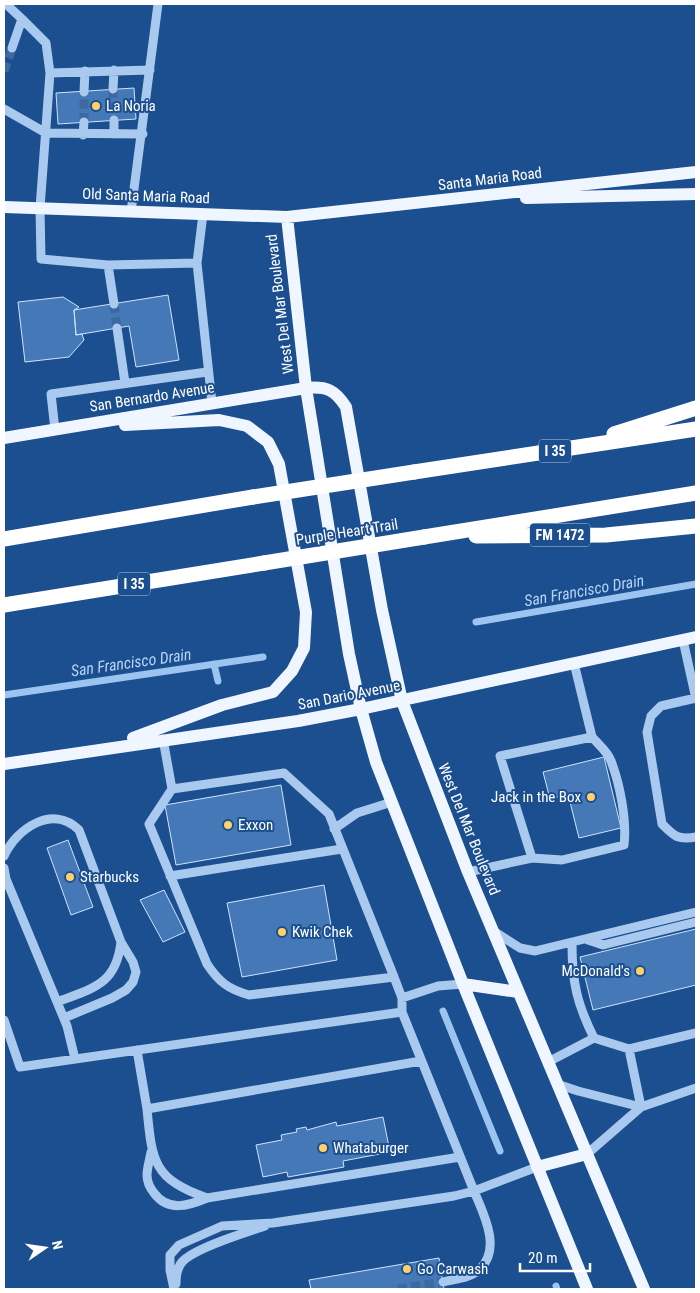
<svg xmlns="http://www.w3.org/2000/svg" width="700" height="1293" font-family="'Roboto Condensed',sans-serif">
<rect width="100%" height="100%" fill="#1b4f8f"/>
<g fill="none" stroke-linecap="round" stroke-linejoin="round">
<path stroke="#9cc4f0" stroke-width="7" d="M 476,622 L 696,584
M 214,664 L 218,681
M 4,695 L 263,657
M 443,1011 L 500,1151
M 556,1286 L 557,1289"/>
</g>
<path fill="#4478b7" stroke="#cfe3fa" d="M 134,88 L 136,119 L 58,124 L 56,93 Z
M 168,295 L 179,360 L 136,367 L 129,326 L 76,335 L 74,310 Z
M 63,297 L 79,307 L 74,310 L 76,335 L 82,334 L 84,340 L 69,357 L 25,362 L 18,302 Z
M 604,757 L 621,828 L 579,838 L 568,794 L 550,799 L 543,772 Z
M 281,785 L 291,845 L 176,865 L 165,805 Z
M 68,840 L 93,907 L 71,915 L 47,848 Z
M 324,885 L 337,960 L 242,977 L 227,903 Z
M 164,890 L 185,932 L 163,942 L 140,900 Z
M 696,929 L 696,985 L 593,1010 L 580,957 Z
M 383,1117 L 390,1152 L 343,1161 L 344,1167 L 288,1177 L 287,1172 L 263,1177 L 256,1145 L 282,1140 L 281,1135 L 297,1132 L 296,1129 L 306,1127 L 307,1130 L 336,1122 L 337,1126 Z
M 439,1258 L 444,1289 L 311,1289 L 309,1280 Z"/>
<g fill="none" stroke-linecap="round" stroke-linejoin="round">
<path stroke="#3d69a0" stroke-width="9" stroke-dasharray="9 4.5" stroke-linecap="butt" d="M 4,71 L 12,48
M 113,89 L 114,120
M 84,122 L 84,92
M 114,304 L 117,328
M 398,1289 L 443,1282"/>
<path stroke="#a9c9ee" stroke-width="9" d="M 6,4 L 22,19 L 12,48
M 22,19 L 46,43 L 50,73
M 150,70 L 50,73 L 40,208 L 41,259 L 108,265 L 197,263
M 113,89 L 114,70
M 84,92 L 85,71
M 4,109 L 46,133 L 143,134
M 114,120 L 114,134
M 83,135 L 84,122
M 131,212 L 158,4
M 203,214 L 197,263 L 212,403
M 108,265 L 114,304
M 117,328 L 125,383
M 55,430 L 51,394 L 207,372
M 683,640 L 696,699
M 696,698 L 661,706 L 651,716 L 647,732 L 662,824 C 675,837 678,840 696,837
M 163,739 L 172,789 L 284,773 L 329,814 L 394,977 L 402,998 L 402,1012
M 172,789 L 149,824 L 207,964 C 219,982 228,989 249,995 L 394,977
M 334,829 L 357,813 L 392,802
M 4,856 C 17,828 53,804 79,830 L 121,942 L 133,962 L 136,972 L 133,982 L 126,990 L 112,998 L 64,1018
M 532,858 L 562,860 L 624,845 C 627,821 620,784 611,761 C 608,752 598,744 592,737
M 4,868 L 6,879
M 468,872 L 532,858 L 500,756 L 592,737 L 574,663
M 170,876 L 342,849
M 4,879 L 6,879 L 67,1026 L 75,1059
M 492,930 L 520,948 L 535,951 L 696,912
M 588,940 L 603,945 L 696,922
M 572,944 C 572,982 577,1004 594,1038 L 629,1049 L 696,1033
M 402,998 L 438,986 L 463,984
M 57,1002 C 93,988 116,985 121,942
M 4,1020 L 20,1067 L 402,1012 L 474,1191 L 537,1167
M 629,1049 L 641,1107
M 137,1050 L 147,1109 L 421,1061
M 548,1062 L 594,1038
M 557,1084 L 578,1091 L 641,1107
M 147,1109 C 152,1161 153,1179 207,1198 L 460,1157
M 151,1152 C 150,1159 147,1168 147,1175 C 147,1182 150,1188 154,1193 C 168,1212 188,1206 207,1198
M 587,1154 L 641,1107 L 696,1088
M 176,1284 C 176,1277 177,1268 182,1262 C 194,1248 247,1232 265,1226
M 174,1289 L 170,1270 L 170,1255 L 179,1245 L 222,1226 L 273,1223 L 454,1196 L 474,1191 C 483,1213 502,1248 480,1269 C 471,1278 455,1279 443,1282"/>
<path stroke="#f0f6ff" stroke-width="12" d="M 526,198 L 696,194
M 4,207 L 287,217 L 696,172
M 287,217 L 306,388 L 349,654 L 361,709 L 376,762 L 463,984 L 587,1289
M 125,425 L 219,420 L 247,426 L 268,442 L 279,464 L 306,612 L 304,648 L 292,671 L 273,692 L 222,705 L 133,738
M 4,438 L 306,388 C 327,386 335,390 346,407 L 382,610 L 402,701 L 468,872 L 644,1289
M 4,764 L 298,721 L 361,709 L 696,637
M 463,984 L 518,992
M 537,1167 L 587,1154"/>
<path stroke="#fff" stroke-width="15" d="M 614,434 L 696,408
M 414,472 L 696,429
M 476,536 L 606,535 L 696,526
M 424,537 L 696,493
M 4,539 L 253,497
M 4,605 L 264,563"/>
<path stroke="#fff" stroke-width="15" d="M 253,497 L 414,472
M 264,563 L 424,537"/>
</g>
<g fill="#ffd166" stroke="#1b4f8f" stroke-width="2">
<circle cx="96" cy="106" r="5"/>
<circle cx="591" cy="797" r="5"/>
<circle cx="228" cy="825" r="5"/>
<circle cx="70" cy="877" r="5"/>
<circle cx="282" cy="932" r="5"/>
<circle cx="640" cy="971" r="5"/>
<circle cx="323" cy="1148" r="5"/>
<circle cx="407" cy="1269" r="5"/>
</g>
<g text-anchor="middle" stroke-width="4" stroke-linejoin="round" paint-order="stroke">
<g fill="#1b4f8f" stroke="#bbcadd" stroke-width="1">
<rect x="539" y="439.5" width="32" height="23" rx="4"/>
<rect x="530" y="523.5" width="60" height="23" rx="4"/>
<rect x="118" y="572.5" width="32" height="23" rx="4"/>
</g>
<g font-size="14" font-weight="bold" fill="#fff">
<text x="555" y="456">I 35</text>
<text x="560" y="540">FM 1472</text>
<text x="134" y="589">I 35</text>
</g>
<g font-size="15" fill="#fff" stroke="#1b4f8f" text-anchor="start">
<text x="106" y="111">La Noria</text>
<text x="581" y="802" text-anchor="end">Jack in the Box</text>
<text x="238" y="830">Exxon</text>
<text x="80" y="882">Starbucks</text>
<text x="292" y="937">Kwik Chek</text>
<text x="630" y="976" text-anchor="end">McDonald's</text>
<text x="333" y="1153">Whataburger</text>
<text x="417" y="1274">Go Carwash</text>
</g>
<g font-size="15" fill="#fff" stroke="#1b4f8f">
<text transform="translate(490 179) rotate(-7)" y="5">Santa Maria Road</text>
<text transform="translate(146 196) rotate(2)" y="5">Old Santa Maria Road</text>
<text transform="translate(280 304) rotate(-97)" y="5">West Del Mar Boulevard</text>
<text transform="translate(152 397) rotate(-9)" y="5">San Bernardo Avenue</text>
<text transform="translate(347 532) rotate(-9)" y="5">Purple Heart Trail</text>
<text transform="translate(349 695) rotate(-11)" y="5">San Dario Avenue</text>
<text transform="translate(469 829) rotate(68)" y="5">West Del Mar Boulevard</text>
</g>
<g font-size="16" font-style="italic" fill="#b5d3f5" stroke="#1b4f8f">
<text transform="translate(584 590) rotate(-10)" y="6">San Francisco Drain</text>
<text transform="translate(131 662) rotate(-8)" y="6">San Francisco Drain</text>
</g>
</g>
<rect width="700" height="1293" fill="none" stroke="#ffffff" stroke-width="10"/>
<g transform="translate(45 1248) rotate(77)" stroke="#1b4f8f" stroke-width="4" paint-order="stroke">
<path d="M0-4L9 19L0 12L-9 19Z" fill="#ffffff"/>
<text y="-8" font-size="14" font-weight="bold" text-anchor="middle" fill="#ffffff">N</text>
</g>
<path d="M520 1263v8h70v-8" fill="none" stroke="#ffffff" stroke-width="2.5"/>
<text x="528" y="1263" font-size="15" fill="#ffffff" stroke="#1b4f8f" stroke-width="4" paint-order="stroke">20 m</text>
</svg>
